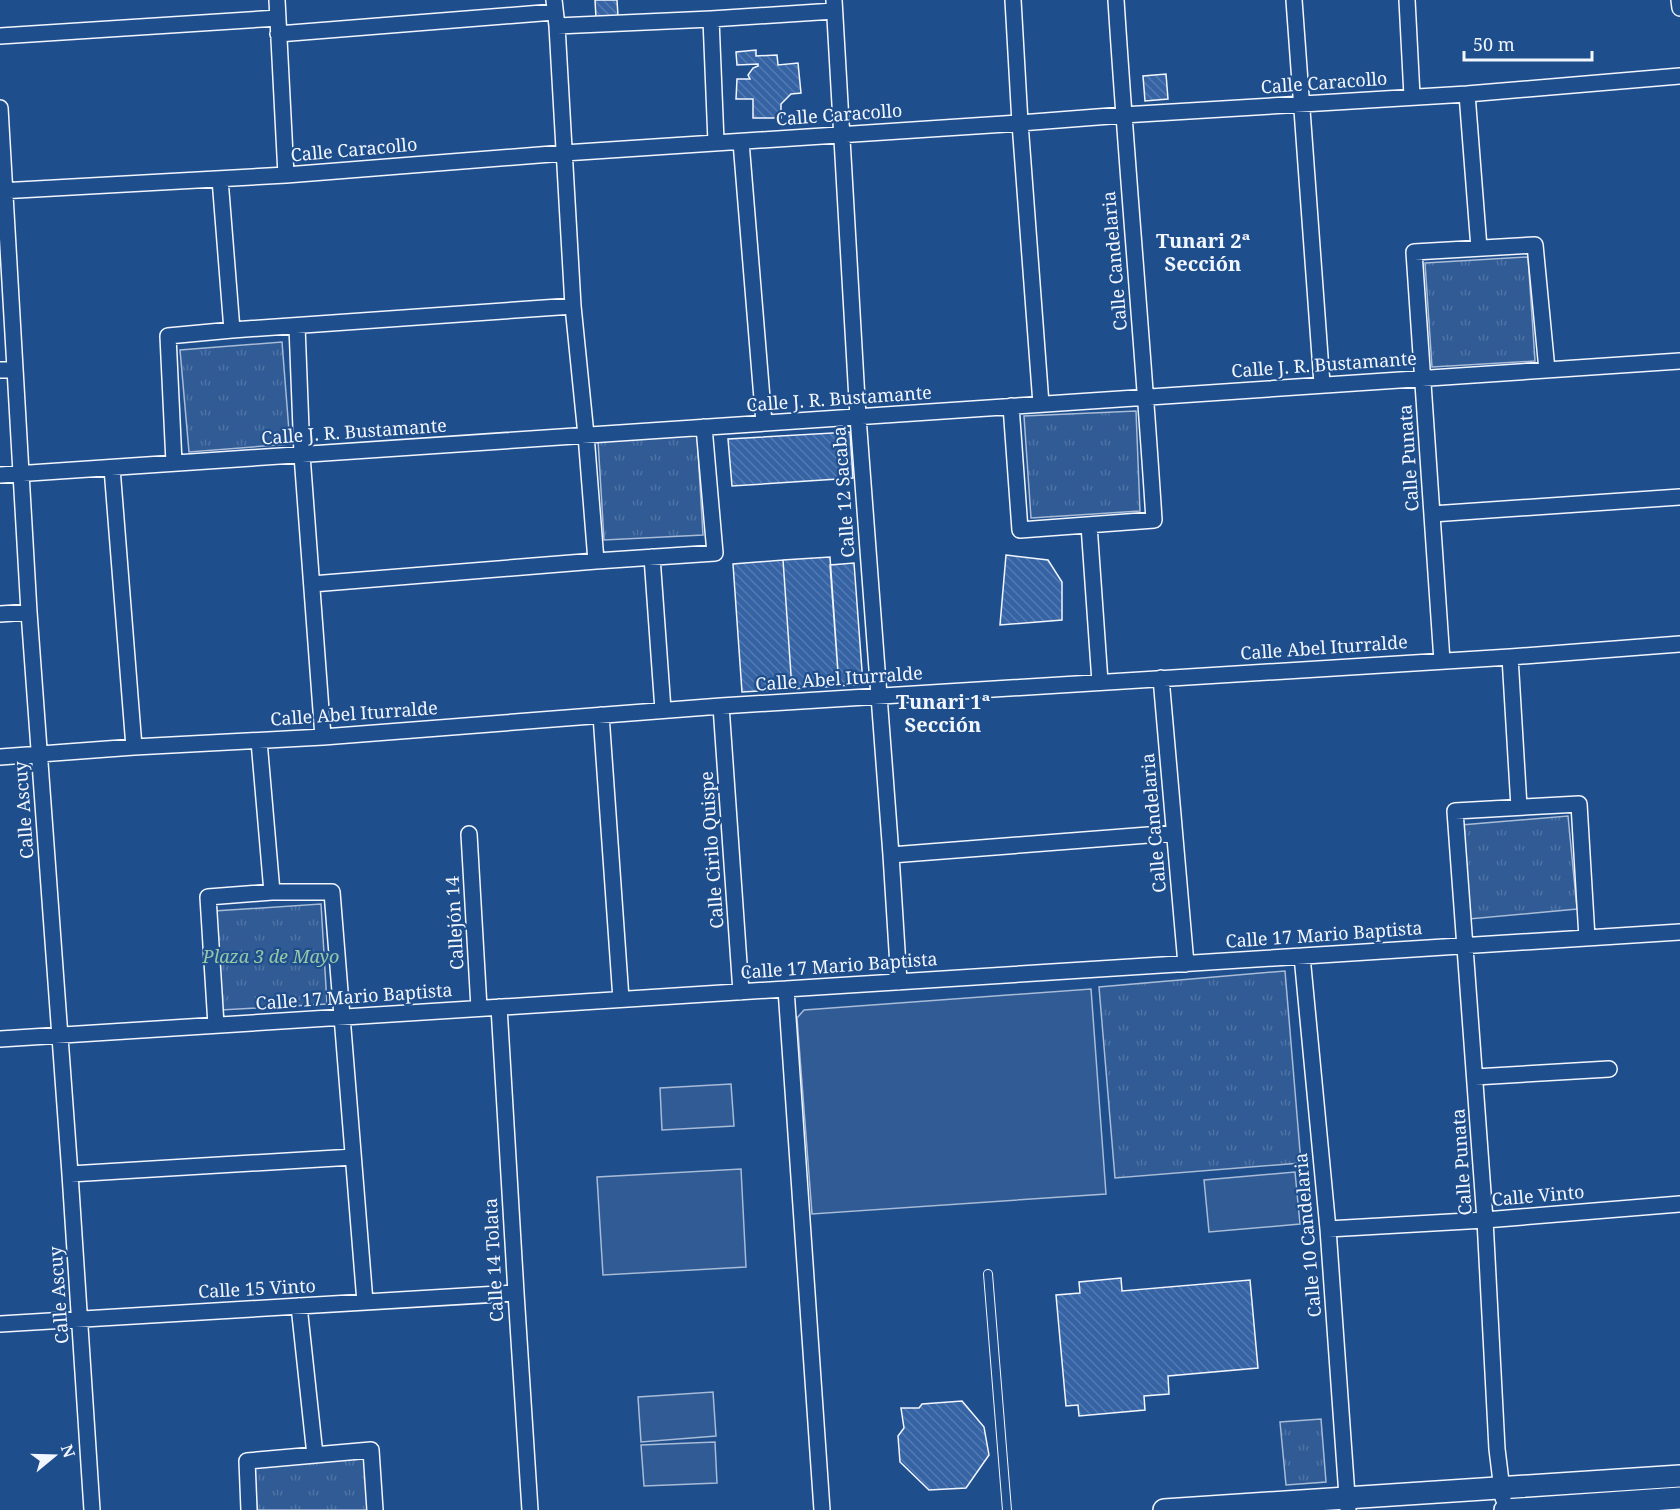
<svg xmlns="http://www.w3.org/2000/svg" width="1680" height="1510" font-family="'Noto Serif',serif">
<defs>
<pattern id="park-tufts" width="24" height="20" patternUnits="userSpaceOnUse" patternTransform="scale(1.5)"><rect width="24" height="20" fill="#305b95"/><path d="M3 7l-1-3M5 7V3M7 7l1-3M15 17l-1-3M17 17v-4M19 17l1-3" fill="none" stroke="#4e73a5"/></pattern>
<pattern id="building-back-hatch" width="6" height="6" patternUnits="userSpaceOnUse" patternTransform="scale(1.5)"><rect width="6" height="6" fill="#3563a3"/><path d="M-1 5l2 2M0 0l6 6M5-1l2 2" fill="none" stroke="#537ab1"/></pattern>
</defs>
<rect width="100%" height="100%" fill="#1f4e8c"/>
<path fill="#305b95" stroke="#a8bbd7" stroke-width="1.5" d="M 1091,989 L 1106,1194 L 812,1214 L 797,1018 L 804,1010 Z
M 731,1084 L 734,1126 L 662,1130 L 660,1088 Z
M 741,1169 L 746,1267 L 603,1275 L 597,1177 Z
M 1295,1172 L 1300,1224 L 1209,1232 L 1204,1180 Z
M 713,1392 L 716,1436 L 641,1442 L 638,1397 Z
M 715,1442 L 717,1483 L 644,1486 L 641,1445 Z"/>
<path fill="url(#park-tufts)" stroke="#a8bbd7" stroke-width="1.5" d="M 1528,257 L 1535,361 L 1432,367 L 1425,263 Z
M 282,342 L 290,444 L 189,452 L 180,350 Z
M 1136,411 L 1140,511 L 1031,518 L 1024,416 Z
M 697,434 L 703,535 L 604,540 L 598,440 Z
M 1568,816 L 1577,909 L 1469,919 L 1461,825 Z
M 321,904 L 327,1004 L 221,1010 L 214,911 Z
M 1285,971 L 1301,1163 L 1115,1178 L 1099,987 Z
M 1321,1419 L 1326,1482 L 1286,1485 L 1280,1422 Z
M 367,1457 L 370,1510 L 257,1510 L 254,1464 Z"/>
<path fill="url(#building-back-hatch)" stroke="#f2f6ff" stroke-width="1.5" d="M 595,0 L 617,0 L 618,16 L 596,18 Z
M 756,50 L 756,56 L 777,55 L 778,65 L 798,63 L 801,93 L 791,94 L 781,104 L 781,118 L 753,118 L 753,99 L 736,99 L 737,79 L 750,79 L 748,75 L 753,68 L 758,66 L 758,64 L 737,65 L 736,52 Z
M 1166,74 L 1168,99 L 1145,101 L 1143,76 Z
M 850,432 L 853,478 L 732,486 L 728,439 Z
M 1006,555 L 1048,560 L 1062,582 L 1062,620 L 1000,625 Z
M 830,557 L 839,686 L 792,689 L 783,560 Z
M 783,560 L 792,689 L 742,692 L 733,564 Z
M 854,563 L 863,684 L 839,686 L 830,565 Z
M 1121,1278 L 1122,1291 L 1250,1280 L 1258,1368 L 1168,1376 L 1169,1394 L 1144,1396 L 1145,1410 L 1079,1416 L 1078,1405 L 1066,1406 L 1056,1295 L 1080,1293 L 1079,1282 Z
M 962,1401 L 984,1427 L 989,1455 L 966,1488 L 929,1490 L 900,1462 L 898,1436 L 904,1428 L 901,1408 L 919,1408 L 922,1404 Z"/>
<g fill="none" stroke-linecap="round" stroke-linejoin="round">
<defs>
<path id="service" d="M 988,1274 L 1007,1510"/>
<path id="minor" d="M 277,0 L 286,175
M 554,0 L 557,26 L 573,306 L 586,435 L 596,561
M 834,0 L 858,417 L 891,855 L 899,982
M 1013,0 L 1020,123 L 1041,404
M 1294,0 L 1322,384
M 1407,0 L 1412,96
M 1679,0 L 1680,8
M 711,19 L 716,142
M 557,26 L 711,19 L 834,11
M 278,34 L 554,12
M 0,36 L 278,18
M 1467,94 L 1479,248
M 0,108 L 29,612 L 70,1174 L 92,1510
M 741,142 L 764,423
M 220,179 L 232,330
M 0,191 L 286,175 L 564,153 L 1020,123 L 1123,115 L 1467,94 L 1680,76
M 297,326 L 302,455 L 323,737
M 0,370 L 15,369
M 1011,406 L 1020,530 L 1154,520 C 1143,346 1127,173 1116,0
M 174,463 L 168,336 L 232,330 L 573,306
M 112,468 L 134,747
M 0,475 L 1680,361
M 1432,514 L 1680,497
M 1089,525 L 1100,682
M 652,557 L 663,710
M 312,584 L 596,561 L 715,553 L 704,427
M 0,614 L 29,612
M 1510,657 L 1519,807
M 1442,661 L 1414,252 L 1535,245 L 1547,370
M 1161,678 L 1186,964
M 721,706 L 741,992
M 601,715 L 621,999
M 259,741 L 272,892
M 0,757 L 134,747 L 323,737 L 721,706 L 1510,657 L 1680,644
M 469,834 L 479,1008
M 891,855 L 1174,833
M 1302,956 L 1328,1229 L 1348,1510
M 786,989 L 822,1510
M 499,1007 L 516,1293 L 530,1510
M 216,1025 L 208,897 L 272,892 L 332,892 L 365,1302
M 0,1039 L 1680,932
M 1475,1077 L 1609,1069
M 70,1174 L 353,1157
M 1328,1229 L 1485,1220 L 1680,1204
M 299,1306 L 315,1455
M 0,1324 L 516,1293
M 1503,1498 L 1497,1449 L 1485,1220 L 1455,811 L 1579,804 L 1587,938
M 249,1510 L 247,1461 L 371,1450 L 375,1510"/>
<path id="secondary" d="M 1164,1510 L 1680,1476
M 1505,1510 L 1680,1498"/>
</defs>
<use href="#service" stroke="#f2f6ff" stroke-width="10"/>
<use href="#minor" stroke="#f2f6ff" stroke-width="18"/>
<use href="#secondary" stroke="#f2f6ff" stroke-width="24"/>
<use href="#service" stroke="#1f4e8c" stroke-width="8"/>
<use href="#minor" stroke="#1f4e8c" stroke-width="15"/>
<use href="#secondary" stroke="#1f4e8c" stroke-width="21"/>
</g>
<g text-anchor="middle" stroke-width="4.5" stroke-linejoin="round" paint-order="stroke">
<g font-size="18" fill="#f2f6ff" stroke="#1f4e8c">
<text transform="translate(1324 83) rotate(-4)" y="6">Calle Caracollo</text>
<text transform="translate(839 115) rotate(-4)" y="6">Calle Caracollo</text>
<text transform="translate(354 150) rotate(-5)" y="6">Calle Caracollo</text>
<text transform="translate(1115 261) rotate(-95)" y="6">Calle Candelaria</text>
<text transform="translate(1324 365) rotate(-4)" y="6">Calle J. R. Bustamante</text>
<text transform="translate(839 399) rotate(-4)" y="6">Calle J. R. Bustamante</text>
<text transform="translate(354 432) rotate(-4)" y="6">Calle J. R. Bustamante</text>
<text transform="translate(1409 458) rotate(-94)" y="6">Calle Punata</text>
<text transform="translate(844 492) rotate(-94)" y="6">Calle 12 Sacaba</text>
<text transform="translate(1324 648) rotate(-4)" y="6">Calle Abel Iturralde</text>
<text transform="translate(839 679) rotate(-4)" y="6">Calle Abel Iturralde</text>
<text transform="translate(354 714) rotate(-4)" y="6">Calle Abel Iturralde</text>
<text transform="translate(24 810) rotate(-94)" y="6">Calle Ascuy</text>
<text transform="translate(1154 823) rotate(-95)" y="6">Calle Candelaria</text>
<text transform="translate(712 850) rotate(-94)" y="6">Calle Cirilo Quispe</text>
<text transform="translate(455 923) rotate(-93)" y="6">Callejón 14</text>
<text transform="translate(1324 935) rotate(-4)" y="6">Calle 17 Mario Baptista</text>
<text transform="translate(839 966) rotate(-4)" y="6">Calle 17 Mario Baptista</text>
<text transform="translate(354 997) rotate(-4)" y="6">Calle 17 Mario Baptista</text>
<text transform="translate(1462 1162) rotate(-94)" y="6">Calle Punata</text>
<text transform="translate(1538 1196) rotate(-5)" y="6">Calle Vinto</text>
<text transform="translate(1308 1235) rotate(-95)" y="6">Calle 10 Candelaria</text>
<text transform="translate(494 1260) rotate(-93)" y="6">Calle 14 Tolata</text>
<text transform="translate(257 1289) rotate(-3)" y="6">Calle 15 Vinto</text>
<text transform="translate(59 1295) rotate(-94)" y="6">Calle Ascuy</text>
</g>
<g font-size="18" font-style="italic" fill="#97c8a6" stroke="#1f4e8c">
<text x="271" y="963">Plaza 3 de Mayo</text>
</g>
<g font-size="20" font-weight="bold" fill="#f2f6ff" stroke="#1f4e8c">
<text x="1203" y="248">Tunari 2ª<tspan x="1203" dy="23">Sección</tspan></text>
<text x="943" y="709">Tunari 1ª<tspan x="943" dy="23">Sección</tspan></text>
</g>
</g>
<g transform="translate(54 1456) rotate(71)" stroke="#1f4e8c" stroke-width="4.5" paint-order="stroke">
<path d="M0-4.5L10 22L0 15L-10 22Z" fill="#f2f6ff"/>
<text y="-9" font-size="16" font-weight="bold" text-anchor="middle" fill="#f2f6ff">N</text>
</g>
<path d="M1464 51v9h128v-9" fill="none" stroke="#f2f6ff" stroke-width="3"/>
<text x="1473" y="51" font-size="18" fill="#f2f6ff" stroke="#1f4e8c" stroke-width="4.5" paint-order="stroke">50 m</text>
</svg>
